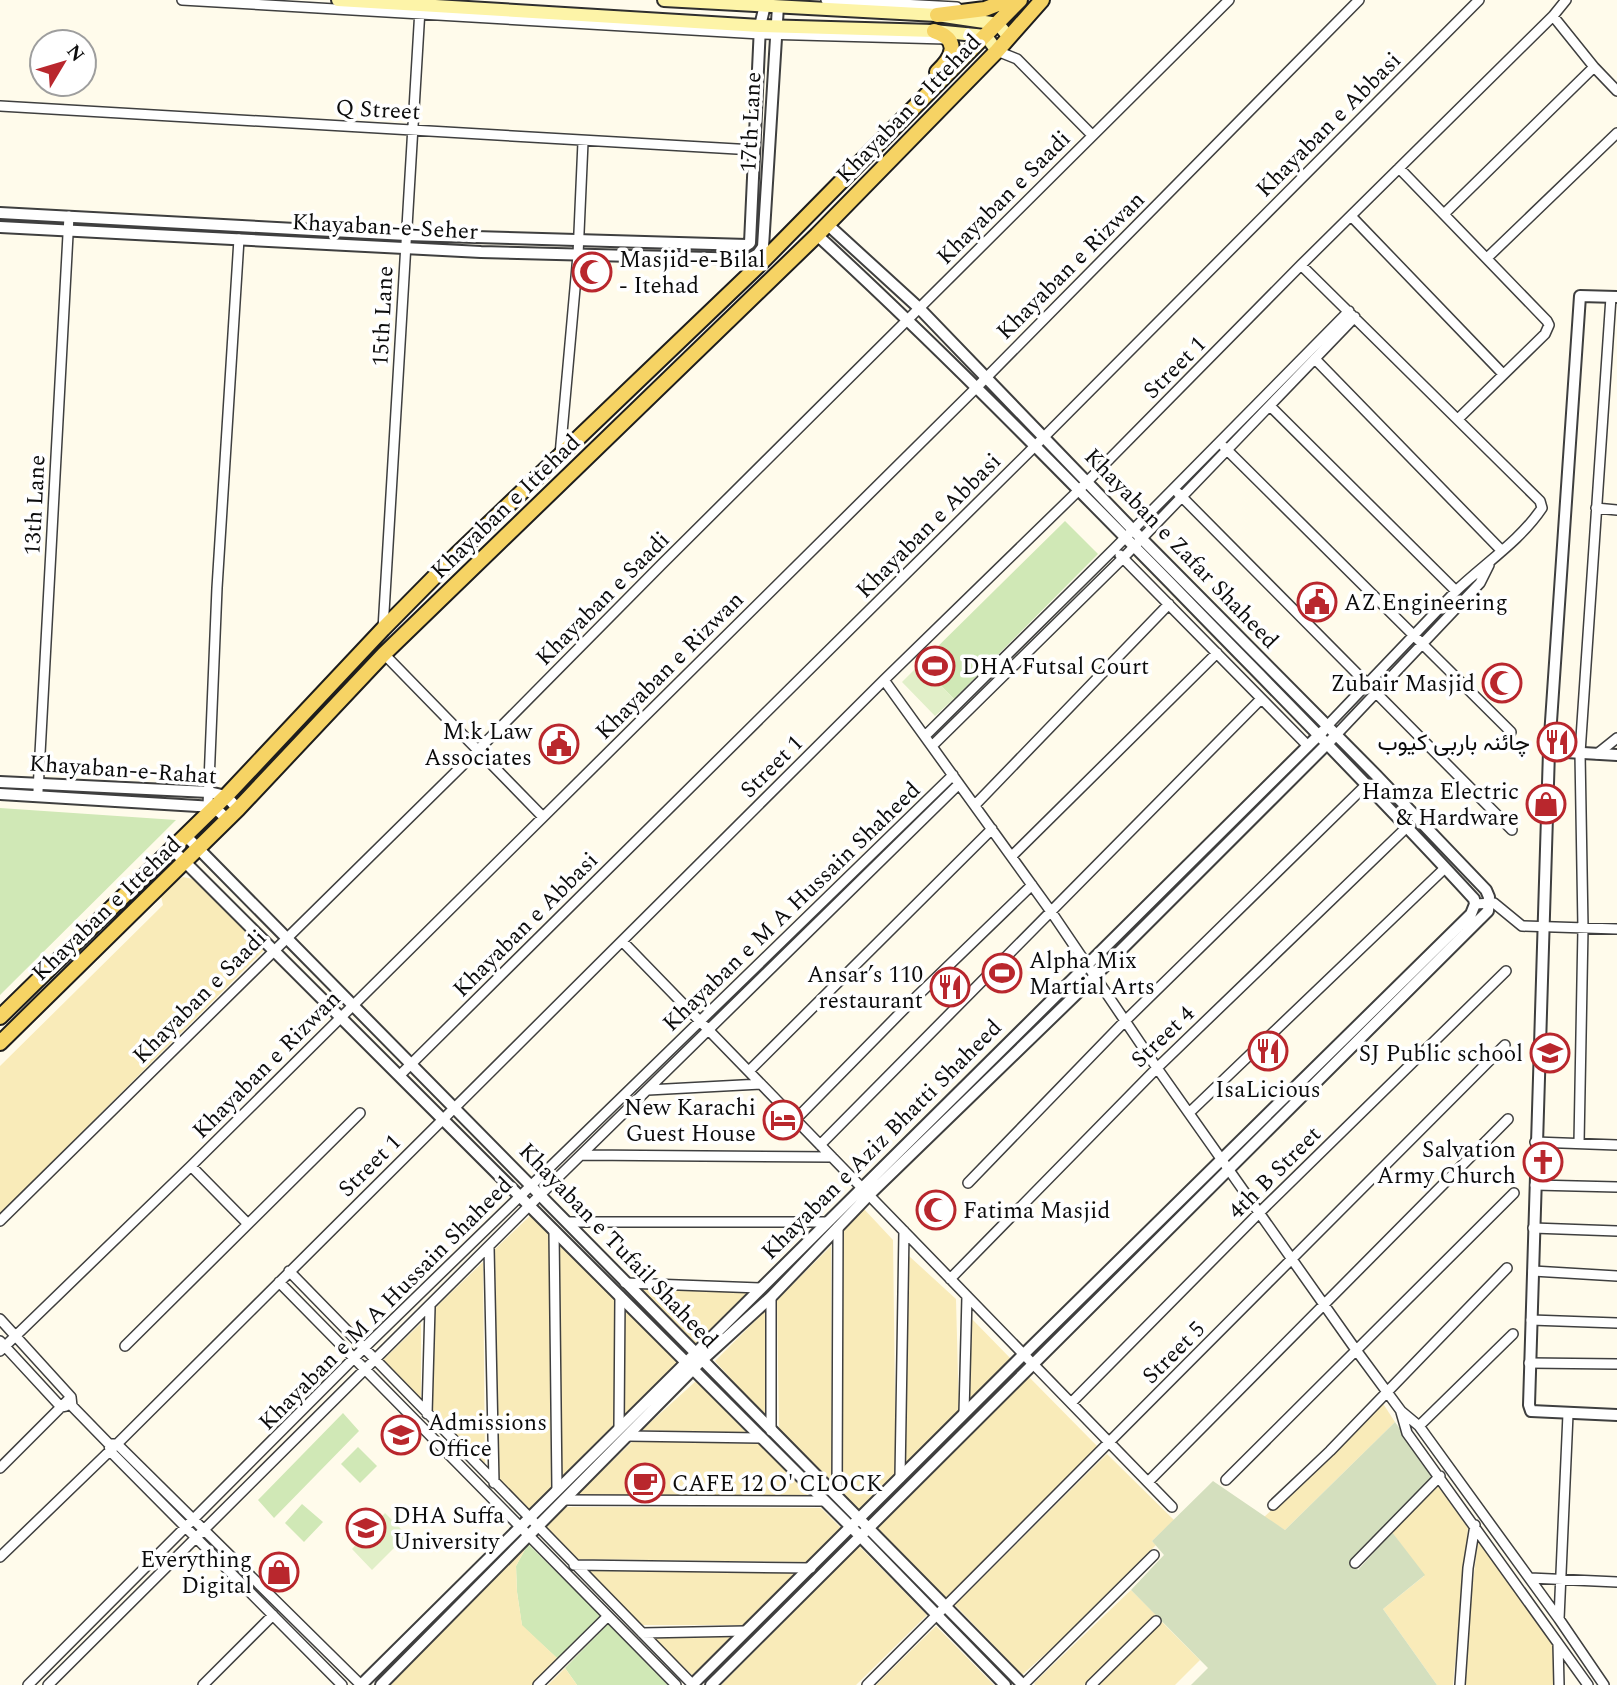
<svg xmlns="http://www.w3.org/2000/svg" width="1617" height="1685" font-family="Spectral,Vazirmatn,serif">
<rect width="100%" height="100%" fill="#fffbeb"/>
<path fill="#d0e8b6" d="M 1065,521 L 1098,554 L 954,699 L 920,664 Z
M 0,808 L 176,820 L 0,995 Z
M 343,1413 L 359,1431 L 274,1518 L 258,1500 Z
M 358,1447 L 377,1466 L 360,1483 L 341,1464 Z
M 302,1504 L 323,1522 L 304,1542 L 285,1523 Z
M 528,1544 L 601,1616 L 558,1659 L 522,1626 L 517,1592 L 516,1566 Z
M 608,1624 L 668,1685 L 577,1685 L 565,1668 Z"/>
<path fill="#f9ebb9" d="M 183,877 L 198,880 L 264,950 L 0,1214 L 0,1066 L 163,905 L 160,892 Z
M 864,1209 L 893,1240 L 896,1476 L 859,1512 L 841,1492 L 842,1231 Z
M 532,1214 L 550,1231 L 551,1488 L 527,1511 L 498,1480 L 495,1249 Z
M 559,1241 L 616,1297 L 614,1425 L 560,1480 Z
M 831,1246 L 832,1483 L 779,1429 L 777,1300 Z
M 909,1256 L 956,1299 L 959,1415 L 907,1463 L 904,1456 Z
M 483,1262 L 485,1468 L 431,1412 L 435,1308 Z
M 638,1287 L 748,1293 L 695,1346 Z
M 625,1305 L 680,1362 L 621,1419 Z
M 766,1310 L 767,1419 L 715,1361 Z
M 971,1318 L 1011,1359 L 967,1402 Z
M 421,1323 L 421,1404 L 381,1362 Z
M 1028,1376 L 1098,1447 L 945,1599 L 877,1527 Z
M 696,1381 L 748,1434 L 642,1430 Z
M 1382,1402 L 1395,1422 L 1285,1530 L 1264,1517 L 1326,1460 Z
M 633,1441 L 759,1444 L 811,1496 L 575,1497 Z
M 1107,1454 L 1174,1520 L 1152,1541 L 1156,1545 L 1062,1639 L 1022,1675 L 955,1605 Z
M 1436,1483 L 1468,1528 L 1453,1685 L 1437,1685 L 1383,1609 L 1424,1576 L 1392,1532 Z
M 566,1507 L 821,1508 L 842,1529 L 808,1562 L 578,1559 L 544,1527 Z
M 1478,1540 L 1554,1641 L 1553,1685 L 1465,1685 L 1463,1664 Z
M 528,1544 L 516,1566 L 517,1592 L 522,1625 L 558,1659 L 532,1685 L 387,1685 Z
M 859,1546 L 927,1615 L 856,1685 L 721,1685 Z
M 587,1571 L 799,1573 L 746,1625 L 641,1625 Z
M 1131,1590 L 1157,1616 L 1084,1685 L 1035,1685 L 1034,1683 Z
M 1162,1622 L 1200,1660 L 1175,1685 L 1097,1685 Z
M 936,1626 L 994,1685 L 876,1685 Z
M 651,1636 L 733,1637 L 693,1676 Z
M 565,1668 L 577,1685 L 548,1685 Z"/>
<path fill="#d4dfbe" d="M 1395,1422 L 1434,1477 L 1352,1563 L 1358,1570 L 1392,1532 L 1425,1575 L 1383,1609 L 1437,1685 L 1191,1685 L 1208,1668 L 1131,1590 L 1164,1555 L 1152,1541 L 1213,1481 L 1285,1530 Z"/>
<path fill="#e1efc8" d="M 920,664 L 954,699 L 935,716 L 902,682 Z
M 385,1513 L 407,1535 L 372,1570 L 352,1549 Z"/>
<g fill="none" stroke-linecap="round" stroke-linejoin="round">
<defs>
<path id="minor" d="M 182,0 L 760,34 L 946,39
M 826,0 L 957,7
M 1553,16 L 1594,67
M 997,51 L 1017,59 L 1092,135
M 0,106 L 754,150
M 1399,168 L 1547,321 L 1549,325 L 1545,334 L 1458,419
M 1444,214 L 1594,67 L 1617,91
M 1351,216 L 1503,374
M 1487,258 L 1617,133
M 1301,265 L 1540,501 L 1542,508 C 1520,541 1484,564 1456,591 L 1327,726
M 1315,359 L 1502,551
M 1270,406 L 1456,591
M 1224,447 L 1511,732
M 560,455 L 578,255 L 583,142
M 1178,493 L 1512,830
M 1596,508 L 1617,510
M 1120,555 L 1308,746
M 383,629 L 420,9
M 384,654 L 543,817
M 884,680 L 1052,913 L 1157,1068 L 1356,1350 L 1401,1411 L 1419,1426 L 1559,1619 L 1604,1685
M 1336,735 L 1480,583 L 1489,565
M 925,736 L 1114,549 L 1349,311
M 932,746 L 1123,558 L 1355,317
M 1597,754 L 1617,738
M 38,791 L 69,216
M 975,805 L 1169,604
M 208,806 L 217,588 L 239,239
M 1012,856 L 1217,653
M 1475,904 L 1494,903 L 1522,926 L 1617,929
M 622,941 L 1172,1507
M 749,1071 L 992,829
M 400,1075 L 1035,446 L 1479,0
M 648,1090 L 761,1084
M 1189,1113 L 1445,868
M 796,1119 L 912,1001 L 1032,885
M 1535,1142 L 1617,1145
M 1579,1143 L 1583,928 L 1580,753 L 1611,297
M 820,1145 L 1261,699
M 582,1155 L 832,1157
M 191,1166 L 248,1224
M 968,1183 L 1125,1021 L 1366,785
M 1535,1185 L 1617,1187
M 0,1221 L 477,751 L 662,564 L 1229,0
M 568,1222 L 826,1222
M 1533,1228 L 1617,1231
M 554,1230 L 557,1490
M 489,1247 L 494,1483
M 289,1271 L 693,1685
M 1533,1271 L 1617,1276
M 950,1279 L 1157,1068 L 1407,827
M 279,1282 L 676,1685
M 625,1283 L 760,1288
M 771,1297 L 771,1431
M 0,1319 L 71,1397 L 72,1406 L 109,1444 L 110,1451 L 342,1685
M 1531,1320 L 1617,1323
M 0,1341 L 61,1407 L 66,1406
M 125,1346 L 360,1113
M 0,1351 L 191,1166 L 976,388 L 1359,0
M 1529,1363 L 1617,1364
M 1071,1403 L 1259,1213 L 1506,971
M 1401,1412 L 1407,1433 L 1588,1685
M 964,1413 L 967,1296
M 427,1414 L 430,1307
M 1419,1426 L 1513,1334
M 619,1428 L 620,1296
M 628,1436 L 760,1438
M 110,1444 L 117,1444 L 361,1685
M 0,1468 L 71,1397
M 900,1478 L 904,1231
M 1226,1480 L 1514,1193
M 1148,1482 L 1508,1119
M 837,1496 L 838,1227
M 565,1500 L 824,1501
M 1273,1505 L 1330,1451 L 1507,1268
M 0,1557 L 117,1444 L 884,680 L 1079,490 L 1301,265 L 1553,16 L 1566,0
M 1355,1563 L 1440,1476
M 574,1565 L 811,1568
M 1530,1578 L 1617,1582
M 1559,1619 L 1568,1414
M 642,1633 L 746,1631
M 1558,1643 L 1559,1685
M 28,1685 L 364,1348 L 953,775
M 48,1685 L 540,1195 L 959,784
M 203,1685 L 273,1615
M 538,1685 L 608,1616
M 867,1685 L 1505,1045
M 1023,1685 L 1154,1555
M 1091,1685 L 1156,1621
M 1460,1685 L 1468,1568 L 1475,1525"/>
<path id="tertiary" d="M 0,213 L 406,235 L 747,245
M 0,227 L 481,252 L 749,259 L 758,254 L 763,247 L 778,6
M 747,245 L 750,243 L 760,26 L 765,5
M 1617,297 L 1580,296 L 1549,751 L 1529,1405 L 1531,1411 L 1617,1415
M 1549,751 L 1617,755
M 0,782 L 209,792 L 226,796 L 238,809
M 0,794 L 214,807 L 227,819
M 185,835 L 1023,1685
M 171,848 L 860,1536 L 1005,1685
M 361,1685 L 1323,731
M 381,1685 L 702,1360 L 771,1297 L 869,1195 L 1095,976 L 1332,739
M 692,1685 L 1024,1354 L 1471,914 L 1475,904 L 1474,899 C 1377,793 1276,692 1176,589 C 1058,469 941,349 817,235
M 711,1685 L 1488,911 L 1489,897 L 1486,890 L 1376,775 L 1133,530 L 919,308 L 827,224"/>
<path id="secondary" d="M 338,0 L 760,26 L 934,31 L 986,36 L 997,51
M 664,0 L 937,15 L 998,24 L 1008,36"/>
<path id="primary" d="M 937,15 L 985,9 L 1008,0
M 934,31 C 961,40 953,57 937,72
M 0,1017 L 226,796 L 383,629 L 457,554 L 758,266 L 1020,0
M 0,1043 L 238,809 L 384,654 L 817,235 L 997,51 L 1042,0"/>
</defs>
<use href="#minor" stroke="#3f3f3f" stroke-width="12"/>
<use href="#tertiary" stroke="#3f3f3f" stroke-width="14"/>
<use href="#secondary" stroke="#2e2e2e" stroke-width="16"/>
<use href="#primary" stroke="#1d1d1d" stroke-width="18"/>
<use href="#minor" stroke="#fff" stroke-width="9"/>
<use href="#tertiary" stroke="#fff" stroke-width="10"/>
<use href="#secondary" stroke="#fdf4a8" stroke-width="12"/>
<use href="#primary" stroke="#f6d364" stroke-width="14"/>
</g>
<defs>
<symbol id="mosque-ring" viewBox="-11 -11 22 22"><circle r="9.5" fill="#fff" stroke="#b9272d" stroke-width="1.5"/><path d="M3.5-4.9A6 6 0 1 0 3.5 4.9A5 5 0 1 1 3.5-4.9Z" fill="#b9272d"/></symbol>
<symbol id="civic-ring" viewBox="-11 -11 22 22"><circle r="9.5" fill="#fff" stroke="#b9272d" stroke-width="1.5"/><path d="M-.6-6.5H3V-4.5H.6V-3L4-1V1h2V6H-6V1h2V-1L-.6-3ZM-1.2 2.5V6h2.4V2.5Z" fill="#b9272d"/></symbol>
<symbol id="stadium-ring" viewBox="-11 -11 22 22"><circle r="9.5" fill="#fff" stroke="#b9272d" stroke-width="1.5"/><path d="M0-5a6.5 5 0 1 0 0 10a6.5 5 0 1 0 0-10ZM-3.5-1.8h7v3.6h-7Z" fill="#b9272d"/></symbol>
<symbol id="restaurant-ring" viewBox="-11 -11 22 22"><circle r="9.5" fill="#fff" stroke="#b9272d" stroke-width="1.5"/><path d="M-5-6h1v4h1v-4h1v4h1v-4h1v5L-1.5 .5V6h-2V.5L-5-1ZM5-6V6H3V1.5H1.5Q1.5-4 5-6Z" fill="#b9272d"/></symbol>
<symbol id="shop-ring" viewBox="-11 -11 22 22"><circle r="9.5" fill="#fff" stroke="#b9272d" stroke-width="1.5"/><path d="M-5-2.5h2.3a2.7 3.5 0 0 1 5.4 0H5L5.5 6h-11ZM-1.5-2.5h3a1.5 2.3 0 0 0-3 0Z" fill="#b9272d"/></symbol>
<symbol id="school-ring" viewBox="-11 -11 22 22"><circle r="9.5" fill="#fff" stroke="#b9272d" stroke-width="1.5"/><path d="M0-5L7-2L0 1L-7-2ZM-4 1L0 2.5L4 1V4Q0 6-4 4Z" fill="#b9272d"/></symbol>
<symbol id="hotel-ring" viewBox="-11 -11 22 22"><circle r="9.5" fill="#fff" stroke="#b9272d" stroke-width="1.5"/><path d="M-6-4.5h1.5V1H6V5H4.5V3h-9V5H-6ZM-4 0a1.8 1.8 0 1 1 3.6 0ZM.5 0V-2.5h3Q6-2.5 6 0Z" fill="#b9272d"/></symbol>
<symbol id="church-ring" viewBox="-11 -11 22 22"><circle r="9.5" fill="#fff" stroke="#b9272d" stroke-width="1.5"/><path d="M-1.2-6h2.4v3.5h3.3v2.4h-3.3V6h-2.4V-.1h-3.3v-2.4h3.3Z" fill="#b9272d"/></symbol>
<symbol id="university-ring" viewBox="-11 -11 22 22"><circle r="9.5" fill="#fff" stroke="#b9272d" stroke-width="1.5"/><path d="M0-5L7-2L0 1L-7-2ZM-4 1L0 2.5L4 1V4Q0 6-4 4Z" fill="#b9272d"/></symbol>
<symbol id="cafe-ring" viewBox="-11 -11 22 22"><circle r="9.5" fill="#fff" stroke="#b9272d" stroke-width="1.5"/><path d="M-5.5-4.5H6V0H3Q3 3.5 0 3.5H-2.5Q-5.5 3.5-5.5 0ZM3-3.2v2h1.7v-2ZM-6 4.5H4V6H-6Z" fill="#b9272d"/></symbol>
</defs>
<g fill-rule="evenodd">
<use href="#mosque-ring" x="570" y="250" width="44" height="44"/>
<use href="#civic-ring" x="1295" y="580" width="44" height="44"/>
<use href="#stadium-ring" x="913" y="644" width="44" height="44"/>
<use href="#mosque-ring" x="1480" y="661" width="44" height="44"/>
<use href="#restaurant-ring" x="1535" y="720" width="44" height="44"/>
<use href="#civic-ring" x="537" y="722" width="44" height="44"/>
<use href="#shop-ring" x="1524" y="782" width="44" height="44"/>
<use href="#stadium-ring" x="980" y="951" width="44" height="44"/>
<use href="#restaurant-ring" x="928" y="965" width="44" height="44"/>
<use href="#restaurant-ring" x="1246" y="1029" width="44" height="44"/>
<use href="#school-ring" x="1528" y="1031" width="44" height="44"/>
<use href="#hotel-ring" x="761" y="1098" width="44" height="44"/>
<use href="#church-ring" x="1521" y="1140" width="44" height="44"/>
<use href="#mosque-ring" x="914" y="1188" width="44" height="44"/>
<use href="#university-ring" x="379" y="1413" width="44" height="44"/>
<use href="#cafe-ring" x="623" y="1461" width="44" height="44"/>
<use href="#university-ring" x="344" y="1506" width="44" height="44"/>
<use href="#shop-ring" x="257" y="1550" width="44" height="44"/>
</g>
<g text-anchor="middle" stroke-width="7" stroke-linejoin="round" paint-order="stroke">
<g font-size="23" fill="#0c0c0c" stroke="#fff">
<text transform="translate(908 108) rotate(-46)" y="8">Khayaban e Ittehad</text>
<text transform="translate(378 109) rotate(3)" y="8">Q Street</text>
<text transform="translate(750 122) rotate(-87)" y="8">17th Lane</text>
<text transform="translate(1328 124) rotate(-45)" y="8">Khayaban e Abbasi</text>
<text transform="translate(1003 197) rotate(-45)" y="8">Khayaban e Saadi</text>
<text transform="translate(385 226) rotate(3)" y="8">Khayaban-e-Seher</text>
<text transform="translate(1070 265) rotate(-45)" y="8">Khayaban e Rizwan</text>
<text transform="translate(382 316) rotate(-87)" y="8">15th Lane</text>
<text transform="translate(1174 367) rotate(-45)" y="8">Street 1</text>
<text transform="translate(34 505) rotate(-87)" y="8">13th Lane</text>
<text transform="translate(505 506) rotate(-44)" y="8">Khayaban e Ittehad</text>
<text transform="translate(928 525) rotate(-45)" y="8">Khayaban e Abbasi</text>
<text transform="translate(1182 548) rotate(46)" y="8">Khayaban e Zafar Shaheed</text>
<text transform="translate(602 598) rotate(-45)" y="8">Khayaban e Saadi</text>
<text transform="translate(669 665) rotate(-45)" y="8">Khayaban e Rizwan</text>
<text transform="translate(771 766) rotate(-45)" y="8">Street 1</text>
<text transform="translate(123 769) rotate(4)" y="8">Khayaban-e-Rahat</text>
<text transform="translate(791 906) rotate(-44)" y="8">Khayaban e M A Hussain Shaheed</text>
<text transform="translate(106 908) rotate(-44)" y="8">Khayaban e Ittehad</text>
<text transform="translate(525 924) rotate(-45)" y="8">Khayaban e Abbasi</text>
<text transform="translate(199 996) rotate(-45)" y="8">Khayaban e Saadi</text>
<text transform="translate(1162 1036) rotate(-44)" y="8">Street 4</text>
<text transform="translate(266 1064) rotate(-45)" y="8">Khayaban e Rizwan</text>
<text transform="translate(881 1139) rotate(-45)" y="8">Khayaban e Aziz Bhatti Shaheed</text>
<text transform="translate(369 1165) rotate(-45)" y="8">Street 1</text>
<text transform="translate(1274 1172) rotate(-45)" y="8">4th B Street</text>
<text transform="translate(619 1245) rotate(46)" y="8">Khayaban e Tufail Shaheed</text>
<text transform="translate(385 1303) rotate(-45)" y="8">Khayaban e M A Hussain Shaheed</text>
<text transform="translate(1173 1352) rotate(-45)" y="8">Street 5</text>
</g>
<g font-size="23" fill="#0c0c0c" stroke="#fff" text-anchor="end">
<text x="619" y="267" text-anchor="start">Masjid-e-Bilal<tspan x="619" dy="26">- Itehad</tspan></text>
<text x="1344" y="610" text-anchor="start">AZ Engineering</text>
<text x="962" y="674" text-anchor="start">DHA Futsal Court</text>
<text x="1475" y="691">Zubair Masjid</text>
<text x="532" y="739">M.k Law<tspan x="532" dy="26">Associates</tspan></text>
<text x="1530" y="750">چائنہ باربی کیوب</text>
<text x="1519" y="799">Hamza Electric<tspan x="1519" dy="26">&amp; Hardware</tspan></text>
<text x="1029" y="968" text-anchor="start">Alpha Mix<tspan x="1029" dy="26">Martial Arts</tspan></text>
<text x="923" y="982">Ansar’s 110<tspan x="923" dy="26">restaurant</tspan></text>
<text x="1523" y="1061">SJ Public school</text>
<text x="1268" y="1097" text-anchor="middle">IsaLicious</text>
<text x="756" y="1115">New Karachi<tspan x="756" dy="26">Guest House</tspan></text>
<text x="1516" y="1157">Salvation<tspan x="1516" dy="26">Army Church</tspan></text>
<text x="963" y="1218" text-anchor="start">Fatima Masjid</text>
<text x="428" y="1430" text-anchor="start">Admissions<tspan x="428" dy="26">Office</tspan></text>
<text x="672" y="1491" text-anchor="start">CAFE 12 O' CLOCK</text>
<text x="393" y="1523" text-anchor="start">DHA Suffa<tspan x="393" dy="26">University</tspan></text>
<text x="252" y="1567">Everything<tspan x="252" dy="26">Digital</tspan></text>
</g>
</g>
<g transform="translate(63 63) rotate(52)"><circle r="33" fill="#ffffff" stroke="#9e9e9e" stroke-width="2"/>
<path d="M0-5L12 26L0 18L-12 26Z" fill="#b9272d"/>
<text y="-10" font-size="19" font-weight="bold" text-anchor="middle" fill="#0c0c0c">N</text>
</g>
</svg>
